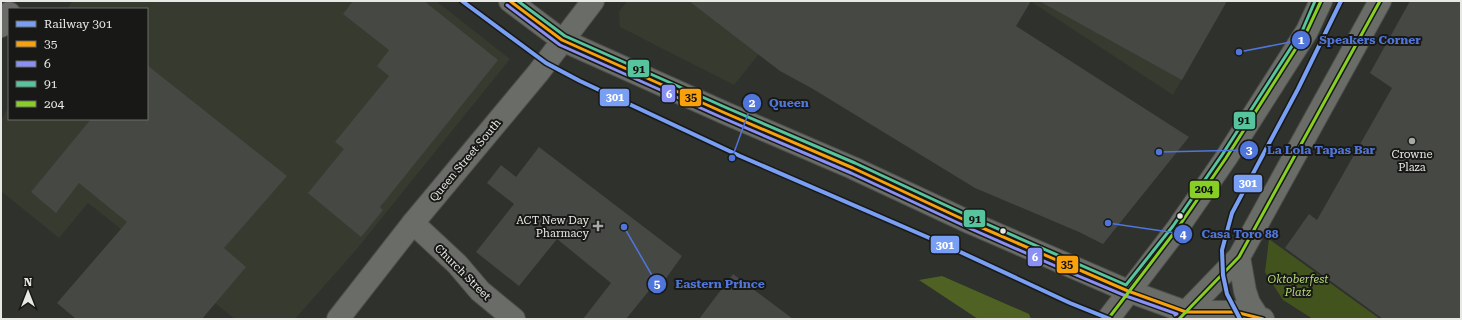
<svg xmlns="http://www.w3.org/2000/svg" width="1462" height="320" font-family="'Roboto Serif',serif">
<rect width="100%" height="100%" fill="#2f312d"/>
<path fill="#363a2f" d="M 72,1 L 436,1 L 510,59 L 356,250 L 295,319 L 235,319 L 88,203 L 59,238 L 1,191 L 1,120 L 9,106 L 9,119 L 147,119 L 147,9 L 67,9 Z
M 627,1 L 801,1 L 734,85 L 620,27 L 619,12 Z
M 1030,1 L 1227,1 L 1173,95 Z"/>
<path fill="#42531e" d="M 1269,239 L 1380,319 L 1313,319 L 1283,300 L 1265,272 Z"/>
<path fill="#4f6224" d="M 942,276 L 1029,314 L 1031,319 L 978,319 L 919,280 Z"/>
<path fill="#464844" d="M 353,1 L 424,1 L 498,60 L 380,207 L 383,210 L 361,237 L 308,193 L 344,149 L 335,142 L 389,76 L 377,66 L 389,50 L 343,14 Z
M 689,1 L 1031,1 L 1016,26 L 1189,137 L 1103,244 L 1079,232 L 975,188 L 813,89 L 780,71 Z
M 1039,1 L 1227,1 L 1182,80 Z
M 1410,1 L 1461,1 L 1461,319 L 1383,319 L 1285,248 L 1309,214 L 1317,220 L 1392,88 L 1370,73 Z
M 147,65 L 287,176 L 224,248 L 246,267 L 202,319 L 76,319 L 57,303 L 127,222 L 79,183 L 56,213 L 31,192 L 91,119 L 147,119 Z
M 539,147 L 682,256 L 657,291 L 652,287 L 626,319 L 583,319 L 611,283 L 557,239 L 519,286 L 476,252 L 514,204 L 487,183 L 501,165 L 516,177 Z
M 733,274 L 793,319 L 699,319 Z"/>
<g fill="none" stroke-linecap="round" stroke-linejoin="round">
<defs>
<path id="minor" d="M 1,26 L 9,13
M 413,223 L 457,264 L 480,291 L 514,319"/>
<path id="tertiary" d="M 338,319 L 413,223 L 538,73 L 593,1"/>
<path id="secondary" d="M 510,1 L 562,40 L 725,113 L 853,168 L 971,223 L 1128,291 L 1186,312 L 1235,312 L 1258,317 L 1263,319
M 1239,257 L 1245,291 L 1249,303 L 1258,317
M 1180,318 L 1239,257 L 1380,1
M 1108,319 L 1177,229 L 1226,158 L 1307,31 L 1321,1"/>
</defs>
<use href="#minor" stroke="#4e4f4b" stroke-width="24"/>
<use href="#tertiary" stroke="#4e4f4b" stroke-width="24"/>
<use href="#secondary" stroke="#4e4f4b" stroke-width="24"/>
<use href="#minor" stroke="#6a6c68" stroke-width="22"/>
<use href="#tertiary" stroke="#6a6c68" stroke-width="22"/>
<use href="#secondary" stroke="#6a6c67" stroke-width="22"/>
<defs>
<path id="bus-1" d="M 510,1 L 562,40 L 725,113 L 853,168 L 971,223 L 1128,291 L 1186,312 L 1235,312 L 1263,319"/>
<path id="bus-2" d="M 507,5 L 560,45 L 723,118 L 851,173 L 969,228 L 1069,272 L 1126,296 L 1177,314 L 1175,315"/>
<path id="bus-3" d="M 518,1 L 565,36 L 727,108 L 855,163 L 973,218 L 1126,285 L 1173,226 L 1222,155 L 1303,29 L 1315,1"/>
<path id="bus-4" d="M 1108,319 L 1177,229 L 1226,158 L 1307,31 L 1321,1
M 1179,319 L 1239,257 L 1380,1"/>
</defs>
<use href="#bus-1" stroke="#181916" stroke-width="6"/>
<use href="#bus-2" stroke="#181916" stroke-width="6"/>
<use href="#bus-3" stroke="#181916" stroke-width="6"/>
<use href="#bus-4" stroke="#181916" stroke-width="6"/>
<use href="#bus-1" stroke="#f8a10d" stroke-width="3"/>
<use href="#bus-2" stroke="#8a91f4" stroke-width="3"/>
<use href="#bus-3" stroke="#56c59d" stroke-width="3"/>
<use href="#bus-4" stroke="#87cf25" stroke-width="3"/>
<defs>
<path id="rail-1" d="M 462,1 L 546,63 L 580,81 L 740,156 L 941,243 L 1070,303 L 1110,319
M 1240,319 L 1227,294 L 1223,275 L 1222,250 L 1232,213 L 1298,89 L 1341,1"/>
</defs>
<use href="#rail-1" stroke="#181916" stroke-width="7"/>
<use href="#rail-1" stroke="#789ff4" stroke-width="4"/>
</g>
<g fill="#a7a9a5" stroke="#181916" stroke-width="1.5">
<circle cx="1412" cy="141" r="4"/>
<path d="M596 220h4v4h4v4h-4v4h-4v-4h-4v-4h4z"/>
</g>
<g fill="#e8e9e5" stroke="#181916" stroke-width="1.5">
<circle cx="1180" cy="216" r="3.5"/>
<circle cx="1003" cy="231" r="3.5"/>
</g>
<g text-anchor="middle" stroke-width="4" stroke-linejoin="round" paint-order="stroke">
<g font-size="11" fill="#e8e9e5" stroke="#181916">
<text x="1412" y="158">Crowne<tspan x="1412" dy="13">Plaza</tspan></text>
<text x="589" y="224" text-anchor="end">ACT New Day<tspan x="589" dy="13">Pharmacy</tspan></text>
</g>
<g font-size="11" fill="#e8e9e5" stroke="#181916">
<text transform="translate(465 160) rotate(-50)" y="4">Queen Street South</text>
<text transform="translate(463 272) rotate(45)" y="4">Church Street</text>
</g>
<g font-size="11" font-style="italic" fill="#b7da78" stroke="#181916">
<text x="1298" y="283">Oktoberfest<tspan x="1298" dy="13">Platz</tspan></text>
</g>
</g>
<path fill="none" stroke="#5075db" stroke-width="1.5" d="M1239 52L1301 40M732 158L752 103M1159 152L1249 150M1108 223L1183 234M624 227L657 284"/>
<g fill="#5075db" stroke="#181916" stroke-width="1.5">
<circle cx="1239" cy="52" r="4"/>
<circle cx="732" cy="158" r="4"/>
<circle cx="1159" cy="152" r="4"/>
<circle cx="1108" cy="223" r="4"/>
<circle cx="624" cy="227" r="4"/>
<circle cx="1301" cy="40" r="10"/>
<circle cx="752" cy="103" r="10"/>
<circle cx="1249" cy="150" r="10"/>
<circle cx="1183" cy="234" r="10"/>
<circle cx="657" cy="284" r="10"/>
</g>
<g font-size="12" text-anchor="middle" font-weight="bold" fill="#fff">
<text x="1301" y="44">1</text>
<text x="752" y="107">2</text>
<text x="1249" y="154">3</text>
<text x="1183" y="238">4</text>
<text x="657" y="288">5</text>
</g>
<g font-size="12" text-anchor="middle" font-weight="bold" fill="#5075db" stroke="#181916" stroke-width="4" stroke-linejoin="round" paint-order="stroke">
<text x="1370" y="44">Speakers Corner</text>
<text x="789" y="107">Queen</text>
<text x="1321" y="154">La Lola Tapas Bar</text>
<text x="1240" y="238">Casa Toro 88</text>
<text x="720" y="288">Eastern Prince</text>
</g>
<g stroke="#181916" stroke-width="1.5">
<rect x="627" y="59" width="23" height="19" rx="4" fill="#56c59d"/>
<rect x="661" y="84" width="15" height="19" rx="4" fill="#8a91f4"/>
<rect x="599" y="88" width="31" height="19" rx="4" fill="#789ff4"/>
<rect x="679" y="88" width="23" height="19" rx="4" fill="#f8a10d"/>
<rect x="1233" y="111" width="23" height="19" rx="4" fill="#56c59d"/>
<rect x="1233" y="174" width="30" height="19" rx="4" fill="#789ff4"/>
<rect x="1189" y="180" width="31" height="19" rx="4" fill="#87cf25"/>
<rect x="963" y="209" width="23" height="19" rx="4" fill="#56c59d"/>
<rect x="930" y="235" width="30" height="19" rx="4" fill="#789ff4"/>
<rect x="1027" y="247" width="16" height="20" rx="4" fill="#8a91f4"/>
<rect x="1056" y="255" width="23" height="19" rx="4" fill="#f8a10d"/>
</g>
<g font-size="11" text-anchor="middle" font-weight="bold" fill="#fff">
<text x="669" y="98">6</text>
<text x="615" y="101">301</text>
<text x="1248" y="187">301</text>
<text x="945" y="249">301</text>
<text x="1035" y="261">6</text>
</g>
<g font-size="11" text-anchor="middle" font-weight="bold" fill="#111">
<text x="639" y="73">91</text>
<text x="691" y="101">35</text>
<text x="1244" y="124">91</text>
<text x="1204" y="193">204</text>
<text x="975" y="223">91</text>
<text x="1067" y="268">35</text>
</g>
<rect width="1462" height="320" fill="none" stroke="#e8e9e5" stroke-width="4"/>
<rect x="8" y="8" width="140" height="112" fill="#181916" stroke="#6b6c69"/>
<rect x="16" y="21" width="20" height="6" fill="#789ff4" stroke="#6b6c69"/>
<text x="44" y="28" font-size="12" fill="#e8e9e5">Railway 301</text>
<rect x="16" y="41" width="20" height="6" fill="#f8a10d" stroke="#6b6c69"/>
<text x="44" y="48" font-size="12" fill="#e8e9e5">35</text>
<rect x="16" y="61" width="20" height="6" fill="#8a91f4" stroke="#6b6c69"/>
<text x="44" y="68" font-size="12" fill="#e8e9e5">6</text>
<rect x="16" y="81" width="20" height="6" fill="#56c59d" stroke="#6b6c69"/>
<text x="44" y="88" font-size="12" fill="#e8e9e5">91</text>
<rect x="16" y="101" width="20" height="6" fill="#87cf25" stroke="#6b6c69"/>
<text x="44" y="108" font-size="12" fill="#e8e9e5">204</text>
<g transform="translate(28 292)" stroke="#181916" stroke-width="3" paint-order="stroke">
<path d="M0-3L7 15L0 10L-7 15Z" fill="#e8e9e5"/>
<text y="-6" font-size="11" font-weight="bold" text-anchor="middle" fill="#e8e9e5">N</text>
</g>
</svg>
